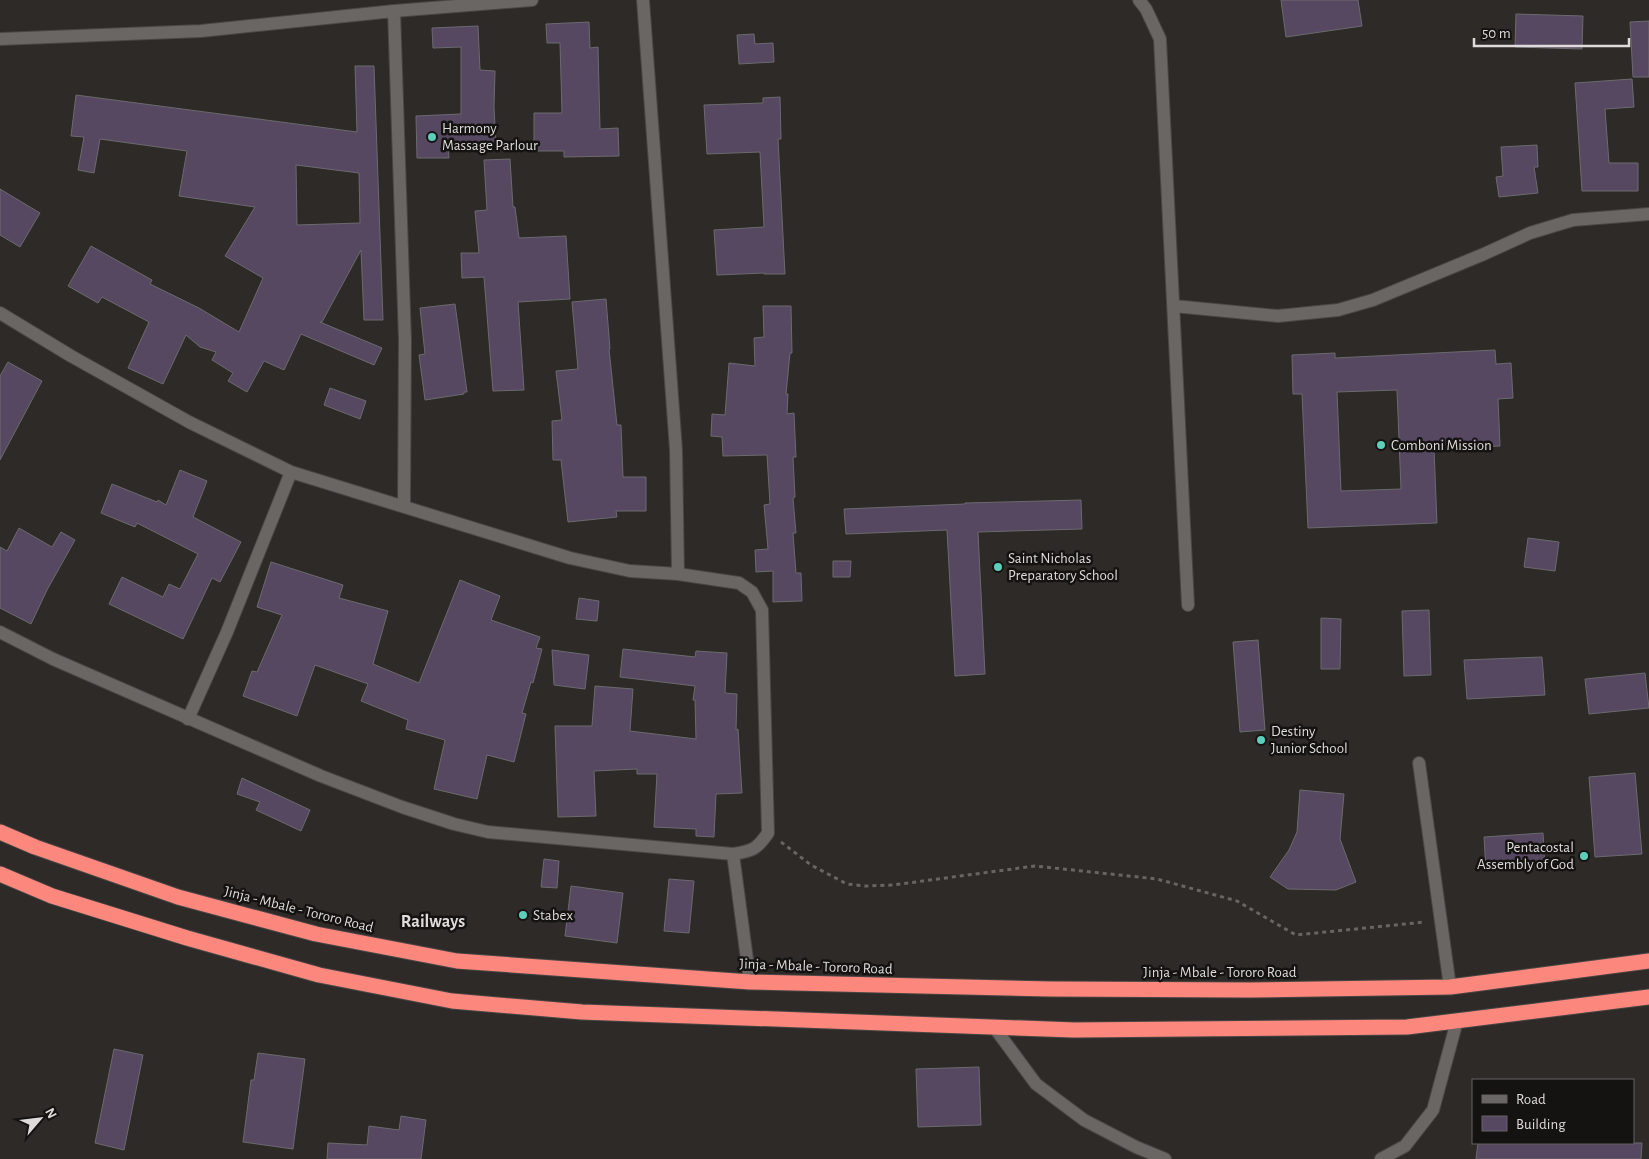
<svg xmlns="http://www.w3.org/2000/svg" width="1649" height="1159" font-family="'Alegreya Sans',sans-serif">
<rect width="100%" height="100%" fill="#2d2a27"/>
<path fill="#574861" stroke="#6c6a6e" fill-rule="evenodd" d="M 1281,0 L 1358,0 L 1362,26 L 1286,37 Z
M 1516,14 L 1583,16 L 1582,49 L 1515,47 Z
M 1649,21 L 1649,77 L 1633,77 L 1630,22 Z
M 589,22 L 590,48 L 598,47 L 600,129 L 618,128 L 619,156 L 564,157 L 564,151 L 534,151 L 534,113 L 562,113 L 560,43 L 547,43 L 546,24 Z
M 478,26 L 480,70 L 495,71 L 494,107 L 496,144 L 448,146 L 449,158 L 417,158 L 416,116 L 461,114 L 461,47 L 433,48 L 432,28 Z
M 754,34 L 755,44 L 773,43 L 774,62 L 739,64 L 737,35 Z
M 355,66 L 374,66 L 383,320 L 364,320 L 361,250 L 322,322 L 320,322 L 382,348 L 374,365 L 301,334 L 284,370 L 264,361 L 247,392 L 228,381 L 233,373 L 212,360 L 216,352 L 200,347 L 186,335 L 163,384 L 128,368 L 149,322 L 102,297 L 98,303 L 68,286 L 91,246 L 152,280 L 150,284 L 199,308 L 239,332 L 263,278 L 225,256 L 255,207 L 179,196 L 187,151 L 100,139 L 94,173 L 78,170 L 84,137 L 71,136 L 76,95 L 357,132 ZM 296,165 L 359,173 L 360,223 L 297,225 Z
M 1632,79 L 1634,107 L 1605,109 L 1609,163 L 1638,163 L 1638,191 L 1582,191 L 1575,83 Z
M 780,97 L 781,139 L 778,139 L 785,274 L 764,274 L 764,273 L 717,275 L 714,230 L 764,227 L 760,152 L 707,154 L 704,105 L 763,103 L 763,98 Z
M 1537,145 L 1538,167 L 1534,167 L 1538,193 L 1499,197 L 1496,177 L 1503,176 L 1501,147 Z
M 510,159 L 513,207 L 515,207 L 519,238 L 566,236 L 570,299 L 518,302 L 524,390 L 493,391 L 484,277 L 462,278 L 461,253 L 479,253 L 475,211 L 487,210 L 484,160 Z
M 0,189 L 40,213 L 20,247 L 0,235 Z
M 606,299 L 610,349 L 609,349 L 617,425 L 621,425 L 623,477 L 646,477 L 646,511 L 616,511 L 617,517 L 568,522 L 561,460 L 553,460 L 552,421 L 562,420 L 556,371 L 578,369 L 572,302 Z
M 455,304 L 467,392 L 464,392 L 464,394 L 425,400 L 419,355 L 425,354 L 420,308 Z
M 763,306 L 791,306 L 792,353 L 790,353 L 786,394 L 788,394 L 787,414 L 794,413 L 796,457 L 793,457 L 795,497 L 793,498 L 796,533 L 793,533 L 796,573 L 801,573 L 802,601 L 773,602 L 773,571 L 756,572 L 755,550 L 768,549 L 764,505 L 770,504 L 767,455 L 723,456 L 722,437 L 711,436 L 712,414 L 725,415 L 729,363 L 755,366 L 754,338 L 764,337 Z
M 1495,350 L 1496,364 L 1511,363 L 1513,398 L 1498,399 L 1500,446 L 1434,449 L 1437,523 L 1308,528 L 1302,394 L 1293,394 L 1292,355 L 1335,353 L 1335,358 ZM 1397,390 L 1401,489 L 1341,491 L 1337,392 Z
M 8,362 L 42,381 L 0,460 L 0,376 Z
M 330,388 L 366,401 L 360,419 L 324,405 Z
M 180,470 L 207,481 L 193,517 L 241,542 L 220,582 L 212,578 L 183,639 L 109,604 L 122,577 L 163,597 L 169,584 L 180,589 L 198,554 L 137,523 L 135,527 L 101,513 L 112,484 L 157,502 L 158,500 L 166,505 Z
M 1081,500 L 1082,529 L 978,532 L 985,674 L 955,676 L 947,530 L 846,534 L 844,509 L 965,504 L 965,503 Z
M 19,528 L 52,547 L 61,532 L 75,540 L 47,590 L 31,624 L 0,608 L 0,547 L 7,551 Z
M 1528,538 L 1559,542 L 1555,571 L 1524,567 Z
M 833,561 L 851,561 L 850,577 L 833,577 Z
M 271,562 L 343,585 L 339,598 L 388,611 L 373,664 L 419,683 L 460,580 L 500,596 L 491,620 L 540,637 L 536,648 L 542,649 L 533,683 L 531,682 L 522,713 L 526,714 L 514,762 L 487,755 L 477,799 L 434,789 L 445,740 L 406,729 L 408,720 L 361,701 L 368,684 L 315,665 L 297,716 L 243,696 L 252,671 L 257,672 L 282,615 L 257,607 Z
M 579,598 L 599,601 L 597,621 L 576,619 Z
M 1429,610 L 1431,675 L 1404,676 L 1402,611 Z
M 1321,618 L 1341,619 L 1340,669 L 1321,669 Z
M 1258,640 L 1265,730 L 1240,732 L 1233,642 Z
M 623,649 L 695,657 L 696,651 L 727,653 L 725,693 L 737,694 L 736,730 L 738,729 L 742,793 L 716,794 L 714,837 L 696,836 L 696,829 L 654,827 L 657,774 L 637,774 L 637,769 L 594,771 L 596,816 L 558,817 L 555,726 L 592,726 L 595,686 L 633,689 L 630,731 L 696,739 L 695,700 L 693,700 L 695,686 L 620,677 Z
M 552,650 L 589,655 L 585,689 L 554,685 Z
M 1542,657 L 1545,695 L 1467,699 L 1464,660 Z
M 1645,673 L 1649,708 L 1589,714 L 1585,679 Z
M 1635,773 L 1642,854 L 1595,857 L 1589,777 Z
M 242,778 L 310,810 L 301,831 L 256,810 L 260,802 L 237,794 Z
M 1300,790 L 1344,794 L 1340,839 L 1356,882 L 1336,890 L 1288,889 L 1270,877 L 1289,850 L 1297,832 Z
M 1543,833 L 1545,867 L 1486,870 L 1484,837 Z
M 544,859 L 559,861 L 557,888 L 541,887 Z
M 669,879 L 694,881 L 689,933 L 664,931 Z
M 571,886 L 623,893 L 617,943 L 565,936 Z
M 114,1049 L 143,1055 L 124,1150 L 95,1143 Z
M 258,1053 L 305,1059 L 293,1149 L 243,1142 L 251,1080 L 254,1080 Z
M 979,1067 L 981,1125 L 918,1127 L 916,1069 Z
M 401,1116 L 426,1120 L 421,1159 L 327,1159 L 328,1143 L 367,1145 L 369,1126 L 399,1130 Z
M 1478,1143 L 1642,1143 L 1641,1159 L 1476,1159 Z"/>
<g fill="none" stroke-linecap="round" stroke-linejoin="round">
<defs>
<path id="minor" d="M 643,0 L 676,450 L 678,574
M 1139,0 L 1146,9 L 1160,39 L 1188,605
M 394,11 L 405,340 L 404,506
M 0,39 L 201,31 L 394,11 L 532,0
M 1174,306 L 1278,316 L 1338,310 L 1373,300 L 1484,254 L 1530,233 L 1573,220 L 1649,214
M 0,313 L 71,356 L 189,422 L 291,472 L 570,558 L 630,571 L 678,574 L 739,583 L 752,592 L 762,610 L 768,833 C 757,849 753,851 733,854 L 488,832 L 454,824 L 402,807 L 321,776 L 53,659 L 0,632
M 188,719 L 227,632 L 291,472
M 1419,763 L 1450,987
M 733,854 L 750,982
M 994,1027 L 1036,1084 L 1084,1120 L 1136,1147 L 1165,1159
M 1381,1159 L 1405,1146 L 1433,1110 L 1457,1021"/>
<path id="highway" d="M 0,832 L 35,847 L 178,897 L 316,934 L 457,961 L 750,982 L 1051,989 L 1250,990 L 1450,987 L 1649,961
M 0,874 L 52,896 L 187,938 L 319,975 L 452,1001 L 582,1012 L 1074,1030 L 1407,1027 L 1649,997"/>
</defs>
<use href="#minor" stroke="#494645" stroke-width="14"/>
<use href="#highway" stroke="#494645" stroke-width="17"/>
<path stroke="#686562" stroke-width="3" stroke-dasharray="4 4" stroke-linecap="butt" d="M 781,842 L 811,865 L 847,884 L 865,886 L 893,885 L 1035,866 L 1157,879 L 1237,901 L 1296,935 L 1425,922"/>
<use href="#minor" stroke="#6a6663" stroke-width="12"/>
<use href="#highway" stroke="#fc877d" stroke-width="15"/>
</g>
<g fill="#5dceb9" stroke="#141312" stroke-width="2">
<circle cx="432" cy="137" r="5"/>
<circle cx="1381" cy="445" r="5"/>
<circle cx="998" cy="567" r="5"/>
<circle cx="1261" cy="740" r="5"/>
<circle cx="1584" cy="856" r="5"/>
<circle cx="523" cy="915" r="5"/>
</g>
<g text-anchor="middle" stroke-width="5" stroke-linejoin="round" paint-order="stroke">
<g font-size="15" fill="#dedbda" stroke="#141312" text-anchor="start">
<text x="442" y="133">Harmony<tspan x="442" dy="17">Massage Parlour</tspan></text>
<text x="1391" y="450">Comboni Mission</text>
<text x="1008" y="563">Saint Nicholas<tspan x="1008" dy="17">Preparatory School</tspan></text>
<text x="1271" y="736">Destiny<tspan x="1271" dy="17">Junior School</tspan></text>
<text x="1574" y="852" text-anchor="end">Pentacostal<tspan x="1574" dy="17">Assembly of God</tspan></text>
<text x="533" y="920">Stabex</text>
</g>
<g font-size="15" fill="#dedbda" stroke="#141312">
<text transform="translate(299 909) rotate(14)" y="5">Jinja - Mbale - Tororo Road</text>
<text transform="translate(816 966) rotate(2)" y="5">Jinja - Mbale - Tororo Road</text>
<text x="1220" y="977">Jinja - Mbale - Tororo Road</text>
</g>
<g font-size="18" font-weight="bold" fill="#dedbda" stroke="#141312">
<text x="433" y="927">Railways</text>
</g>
</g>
<rect x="1472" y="1079" width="162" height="65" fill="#141312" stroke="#656362"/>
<rect x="1482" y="1095" width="25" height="8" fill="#6a6663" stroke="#656362"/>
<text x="1516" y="1104" font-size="15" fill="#dedbda">Road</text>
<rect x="1482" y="1116" width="25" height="15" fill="#574861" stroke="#656362"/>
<text x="1516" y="1129" font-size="15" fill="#dedbda">Building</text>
<g transform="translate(40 1119) rotate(62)" stroke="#141312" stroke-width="4" paint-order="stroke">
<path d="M0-4L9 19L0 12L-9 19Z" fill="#dedbda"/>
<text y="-8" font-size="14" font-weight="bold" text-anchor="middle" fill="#dedbda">N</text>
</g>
<path d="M1474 38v8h155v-8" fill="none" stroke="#dedbda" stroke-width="2.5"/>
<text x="1482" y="38" font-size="15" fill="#dedbda" stroke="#141312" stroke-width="4" paint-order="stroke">50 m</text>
</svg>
